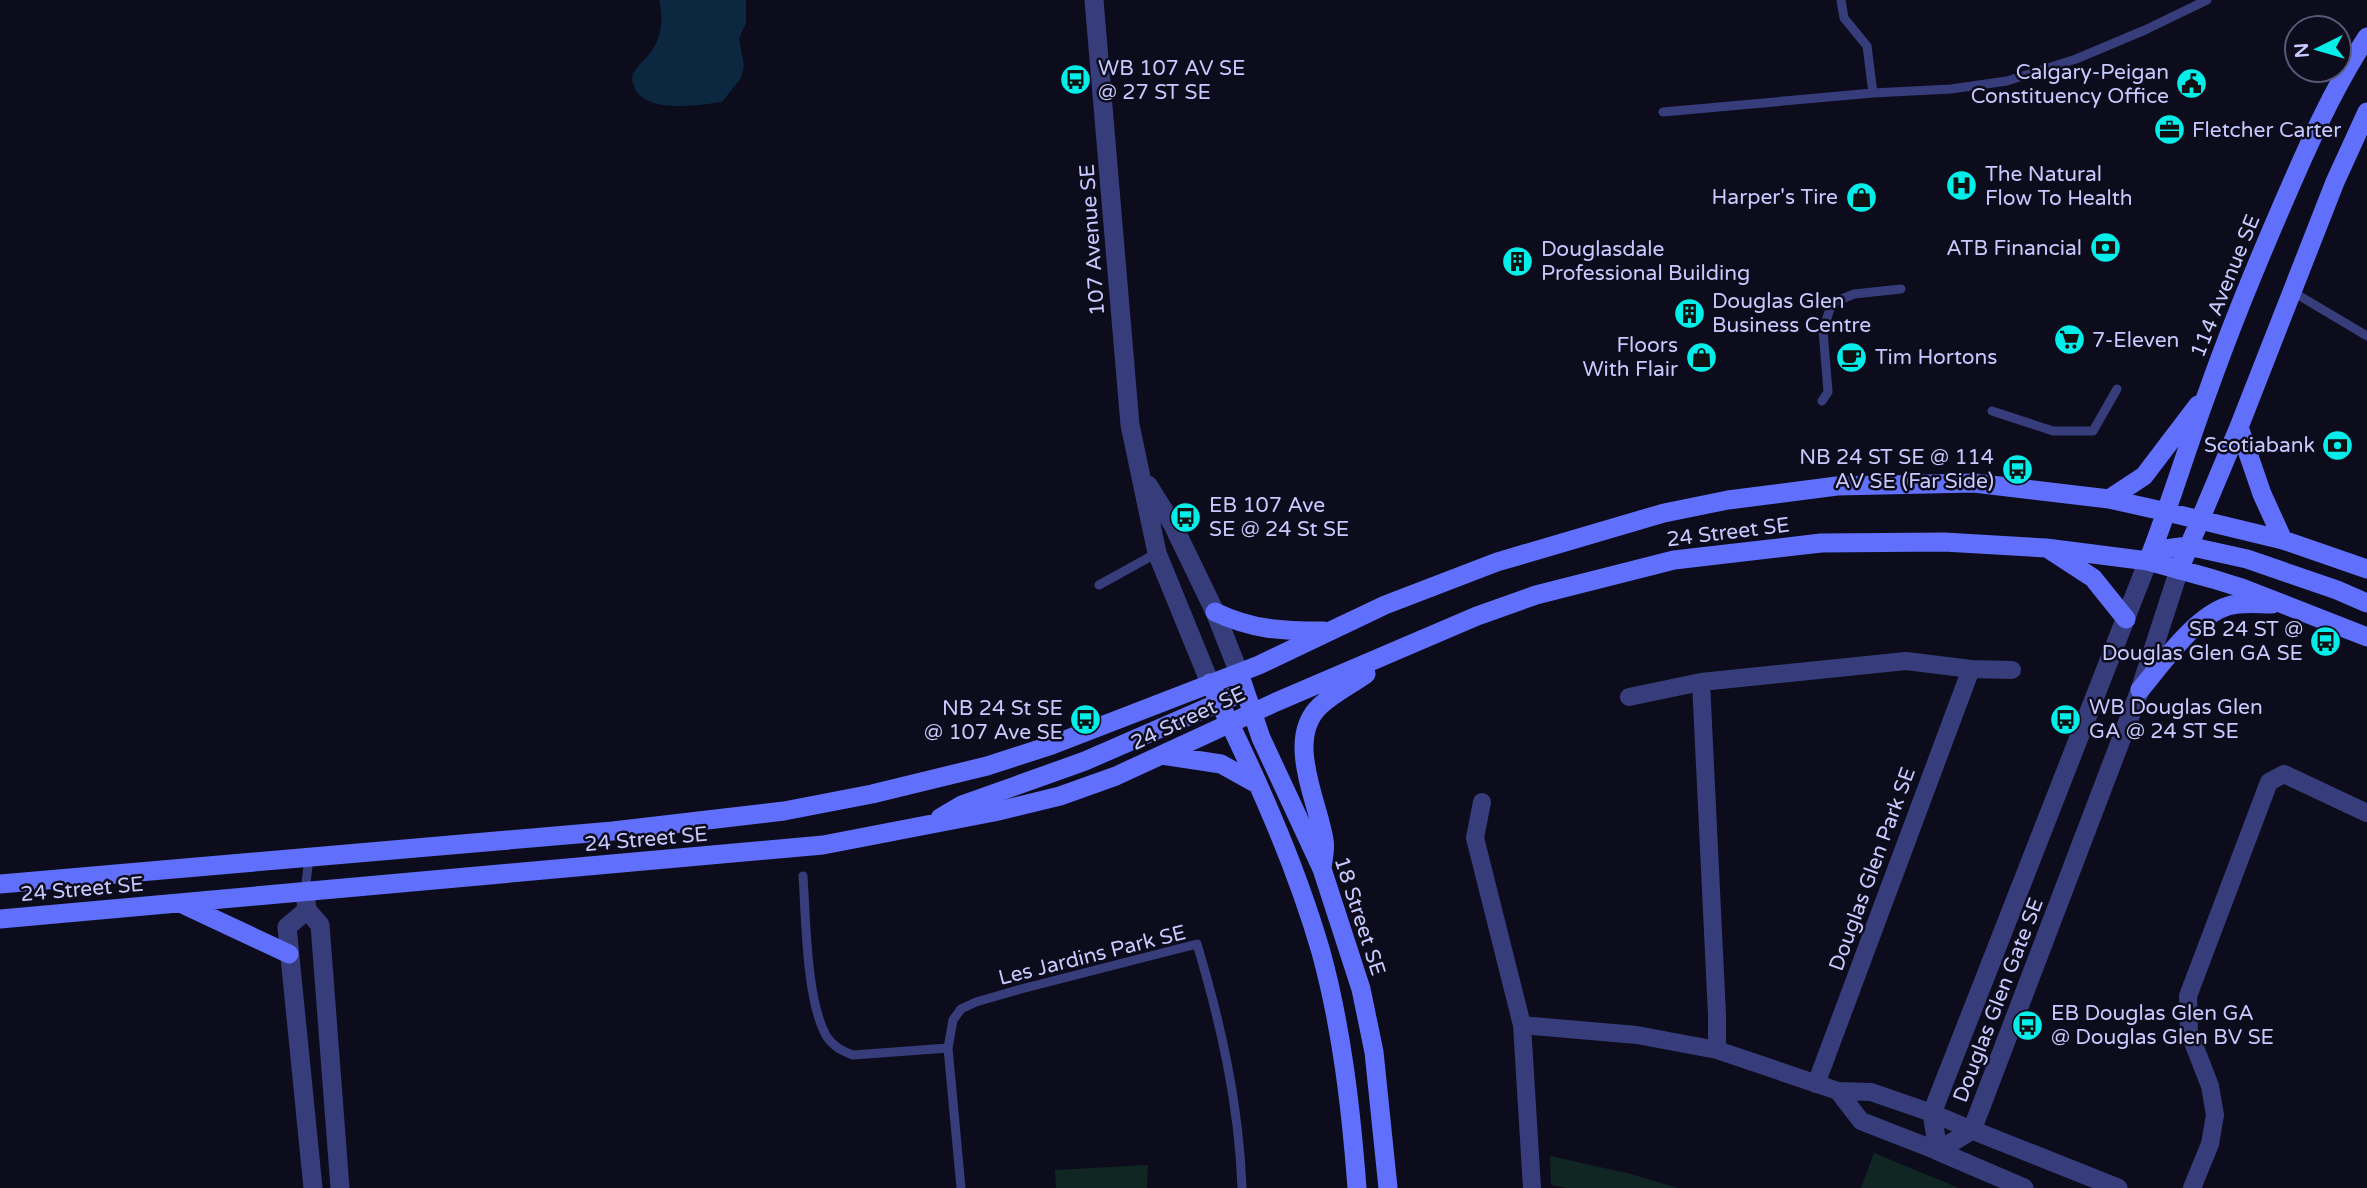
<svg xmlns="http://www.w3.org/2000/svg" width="2367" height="1188" font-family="'Varela Round',sans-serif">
<rect width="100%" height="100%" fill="#0d0c1d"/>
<path fill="#0f2623" d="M 1874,1153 L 1959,1188 L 1861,1188 Z
M 1550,1156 L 1631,1174 L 1678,1188 L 1566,1188 L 1551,1185 Z
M 1148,1165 L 1147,1188 L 1056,1188 L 1055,1170 Z"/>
<path fill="#0c2740" d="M 659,0 L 746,0 L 746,23 L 739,39 L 744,65 L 741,78 L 722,102 C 699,105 648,114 635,89 C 633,84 631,79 633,74 C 636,67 643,61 647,57 C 662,40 664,21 659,0 Z"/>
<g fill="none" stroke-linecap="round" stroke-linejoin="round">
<path stroke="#373d7b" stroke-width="9" d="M 1841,0 L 1844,18 L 1867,46 L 1873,93
M 1663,112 L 1873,93 L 1951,89 L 2007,81 L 2076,59 L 2145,30 L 2207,0
M 2293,292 L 2367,336
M 1822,401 L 1828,392 L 1823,330 L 1832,303 L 1854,294 L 1901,289
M 1992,411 L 2053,431 L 2093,431 L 2117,389
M 1099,585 L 1157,553
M 803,876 C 806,918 806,1002 827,1037 C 834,1047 842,1051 853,1055 L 948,1048
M 305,892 L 309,857
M 961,1188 L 948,1048 L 953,1020 L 961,1009 L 976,1002 L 1021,989 L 1197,944 C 1221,1024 1239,1104 1242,1188"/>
<path stroke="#373d7b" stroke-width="18" d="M 1971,669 L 2012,670
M 1629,697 L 1701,682
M 1482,802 L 1475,838 L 1522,1025 L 1532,1188
M 1522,1025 L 1637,1035 L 1717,1050 L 1838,1091 L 1871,1092 L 1932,1113 L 1972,1130
M 1717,1050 L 1717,1015 L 1701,682 L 1906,661 L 1971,669 L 1816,1084
M 1838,1091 L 1861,1121 L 1938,1151
M 2192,1188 L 2210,1144 L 2215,1115 L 2210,1086 L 2189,1032 L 2188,996 L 2269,782 L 2284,774 L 2367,813"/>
<path stroke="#373d7b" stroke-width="19" d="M 1094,0 L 1130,425 L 1157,553 L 1210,683
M 1148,485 L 1173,525 L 1215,612 L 1239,673
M 305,892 L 307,910 L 320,925 L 340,1188
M 307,910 L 287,927 L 313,1188
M 1972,1130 L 2118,1188
M 1938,1151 L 1972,1130 L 2140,690 L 2179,570
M 1938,1151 L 1932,1113 L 2148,561
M 1938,1151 L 2024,1188"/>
<path stroke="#6170fc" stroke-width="19" d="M 2239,427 L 2262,494 L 2283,540
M 2109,499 L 2144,476 L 2198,405
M 2050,550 L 2093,578 L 2126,619
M 2148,561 C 2170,505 2187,447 2208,391 C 2230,329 2255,268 2281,208 C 2306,150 2332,90 2367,37
M 2148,561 L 2165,549 L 2188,546 L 2247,559 L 2337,590 L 2367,603
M 2179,570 L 2239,427 L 2335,182 L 2367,112
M 1215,612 C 1253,630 1282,631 1324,631
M 1239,673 L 1261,738 L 1322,869 L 1361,989 L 1374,1052 L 1388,1188
M 1210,683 C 1253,770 1294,859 1321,952 C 1342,1029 1351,1109 1357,1188
M 2140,690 C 2162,664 2195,616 2228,606 C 2241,602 2258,604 2272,604
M 1162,755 L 1221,764 L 1257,784
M 940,818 L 962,805 L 1085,761 L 1232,697
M 1322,868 C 1323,859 1326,849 1324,840 C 1318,801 1284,738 1321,705 C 1334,693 1352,684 1366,674
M 0,884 L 613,831 L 784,811 L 872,794 L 987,766 L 1052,745 L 1259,665 L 1385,605 L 1497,562 L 1664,513 L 1728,500 L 1837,486 L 1974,483 L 2109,499 L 2167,512 L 2283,540 L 2367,569
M 180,903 L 289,954
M 0,919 L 823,845 L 994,812 L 1060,796 L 1116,776 L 1276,702 L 1477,616 L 1536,595 L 1674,560 L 1821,543 L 1944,542 L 2046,548 L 2148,561 L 2213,579 L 2242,588 L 2367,637"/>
</g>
<defs>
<symbol id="bus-disc" viewBox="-11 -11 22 22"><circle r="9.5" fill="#04eee9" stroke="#0d0c1d"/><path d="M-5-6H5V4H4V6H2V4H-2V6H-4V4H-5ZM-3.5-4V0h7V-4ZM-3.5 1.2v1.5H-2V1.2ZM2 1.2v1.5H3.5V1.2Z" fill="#111"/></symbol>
<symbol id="civic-disc" viewBox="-11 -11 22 22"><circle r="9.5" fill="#04eee9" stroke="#0d0c1d"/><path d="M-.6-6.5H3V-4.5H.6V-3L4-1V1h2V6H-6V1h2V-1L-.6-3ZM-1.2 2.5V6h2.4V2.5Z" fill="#111"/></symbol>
<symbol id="office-disc" viewBox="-11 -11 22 22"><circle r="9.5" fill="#04eee9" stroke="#0d0c1d"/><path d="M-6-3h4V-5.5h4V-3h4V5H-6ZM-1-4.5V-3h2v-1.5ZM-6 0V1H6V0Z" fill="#111"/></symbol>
<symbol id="hospital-disc" viewBox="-11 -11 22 22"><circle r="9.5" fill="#04eee9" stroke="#0d0c1d"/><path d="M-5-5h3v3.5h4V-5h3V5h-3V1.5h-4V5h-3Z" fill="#111"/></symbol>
<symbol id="shop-disc" viewBox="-11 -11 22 22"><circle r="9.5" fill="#04eee9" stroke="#0d0c1d"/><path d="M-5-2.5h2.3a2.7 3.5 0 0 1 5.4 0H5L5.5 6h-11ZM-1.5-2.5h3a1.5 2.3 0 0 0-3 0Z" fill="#111"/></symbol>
<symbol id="bank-disc" viewBox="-11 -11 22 22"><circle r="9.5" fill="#04eee9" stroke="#0d0c1d"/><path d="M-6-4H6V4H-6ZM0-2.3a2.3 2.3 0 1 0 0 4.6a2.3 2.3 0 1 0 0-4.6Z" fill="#111"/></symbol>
<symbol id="building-disc" viewBox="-11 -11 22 22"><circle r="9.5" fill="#04eee9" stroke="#0d0c1d"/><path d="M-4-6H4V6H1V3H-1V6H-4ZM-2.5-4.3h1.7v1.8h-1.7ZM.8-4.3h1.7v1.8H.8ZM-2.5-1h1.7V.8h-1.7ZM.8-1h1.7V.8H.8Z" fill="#111"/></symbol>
<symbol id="supermarket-disc" viewBox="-11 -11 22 22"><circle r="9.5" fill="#04eee9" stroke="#0d0c1d"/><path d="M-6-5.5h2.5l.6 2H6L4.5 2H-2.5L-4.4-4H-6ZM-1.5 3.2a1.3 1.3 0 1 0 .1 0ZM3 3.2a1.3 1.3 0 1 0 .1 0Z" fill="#111"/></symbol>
<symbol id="cafe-disc" viewBox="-11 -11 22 22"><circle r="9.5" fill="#04eee9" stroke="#0d0c1d"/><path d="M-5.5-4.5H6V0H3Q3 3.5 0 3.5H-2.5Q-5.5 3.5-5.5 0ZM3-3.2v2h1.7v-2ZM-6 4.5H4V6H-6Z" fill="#111"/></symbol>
</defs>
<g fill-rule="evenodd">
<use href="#bus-disc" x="1058" y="62" width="35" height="35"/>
<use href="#civic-disc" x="2174" y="66" width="35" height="35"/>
<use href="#office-disc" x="2152" y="112" width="35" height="35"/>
<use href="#hospital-disc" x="1944" y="168" width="35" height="35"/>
<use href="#shop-disc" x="1844" y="180" width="35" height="35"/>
<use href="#bank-disc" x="2088" y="230" width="35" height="35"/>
<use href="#building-disc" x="1500" y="244" width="35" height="35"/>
<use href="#building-disc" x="1672" y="296" width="35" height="35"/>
<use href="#supermarket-disc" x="2052" y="322" width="35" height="35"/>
<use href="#shop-disc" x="1684" y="340" width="35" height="35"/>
<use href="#cafe-disc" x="1834" y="340" width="35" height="35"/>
<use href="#bank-disc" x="2320" y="428" width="35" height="35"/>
<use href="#bus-disc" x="2000" y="452" width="35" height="35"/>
<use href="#bus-disc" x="1168" y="500" width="35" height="35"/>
<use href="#bus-disc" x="2308" y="624" width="35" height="35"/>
<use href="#bus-disc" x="2048" y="702" width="35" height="35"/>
<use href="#bus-disc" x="1068" y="702" width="35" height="35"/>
<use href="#bus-disc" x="2010" y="1008" width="35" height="35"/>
</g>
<g text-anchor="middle" stroke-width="5" stroke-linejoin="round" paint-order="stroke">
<g font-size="21" fill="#c8c9fe" stroke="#0d0c1d" text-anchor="start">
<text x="1098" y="75">WB 107 AV SE<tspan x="1098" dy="24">@ 27 ST SE</tspan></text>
<text x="2169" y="79" text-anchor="end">Calgary-Peigan<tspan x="2169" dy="24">Constituency Office</tspan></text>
<text x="2192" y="137">Fletcher Carter</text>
<text x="1985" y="181">The Natural<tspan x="1985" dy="24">Flow To Health</tspan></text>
<text x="1838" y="204" text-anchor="end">Harper's Tire</text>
<text x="2082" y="255" text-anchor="end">ATB Financial</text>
<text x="1541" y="256">Douglasdale<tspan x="1541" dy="24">Professional Building</tspan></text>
<text x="1712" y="308">Douglas Glen<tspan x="1712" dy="24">Business Centre</tspan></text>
<text x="2092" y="347">7-Eleven</text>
<text x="1678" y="352" text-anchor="end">Floors<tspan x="1678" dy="24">With Flair</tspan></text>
<text x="1875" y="364">Tim Hortons</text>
<text x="2315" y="452" text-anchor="end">Scotiabank</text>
<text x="1994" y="464" text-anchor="end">NB 24 ST SE @ 114<tspan x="1994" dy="24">AV SE (Far Side)</tspan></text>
<text x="1209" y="512">EB 107 Ave<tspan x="1209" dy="24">SE @ 24 St SE</tspan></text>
<text x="2303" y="636" text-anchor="end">SB 24 ST @<tspan x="2303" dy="24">Douglas Glen GA SE</tspan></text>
<text x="2089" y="714">WB Douglas Glen<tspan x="2089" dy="24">GA @ 24 ST SE</tspan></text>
<text x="1063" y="715" text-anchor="end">NB 24 St SE<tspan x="1063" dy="24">@ 107 Ave SE</tspan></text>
<text x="2051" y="1020">EB Douglas Glen GA<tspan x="2051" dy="24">@ Douglas Glen BV SE</tspan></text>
</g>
<g font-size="21" fill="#c8c9fe" stroke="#0d0c1d">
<text transform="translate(1092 240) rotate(-94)" y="7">107 Avenue SE</text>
<text transform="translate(2225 286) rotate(-68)" y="7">114 Avenue SE</text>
<text transform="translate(1728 532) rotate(-7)" y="7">24 Street SE</text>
<text transform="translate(1188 718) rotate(-25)" y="7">24 Street SE</text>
<text transform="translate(646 839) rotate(-5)" y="7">24 Street SE</text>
<text transform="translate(1872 869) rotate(-70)" y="7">Douglas Glen Park SE</text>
<text transform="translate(82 889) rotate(-5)" y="7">24 Street SE</text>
<text transform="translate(1360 916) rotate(72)" y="7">18 Street SE</text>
<text transform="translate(1092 955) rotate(-14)" y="7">Les Jardins Park SE</text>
<text transform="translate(1998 1000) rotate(-69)" y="7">Douglas Glen Gate SE</text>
</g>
</g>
<g transform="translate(2318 49) rotate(265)"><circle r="33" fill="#0d0c1d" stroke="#585877" stroke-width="2"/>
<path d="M0-5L12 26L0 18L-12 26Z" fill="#04eee9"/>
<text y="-10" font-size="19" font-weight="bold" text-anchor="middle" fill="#c8c9fe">N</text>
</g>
</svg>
